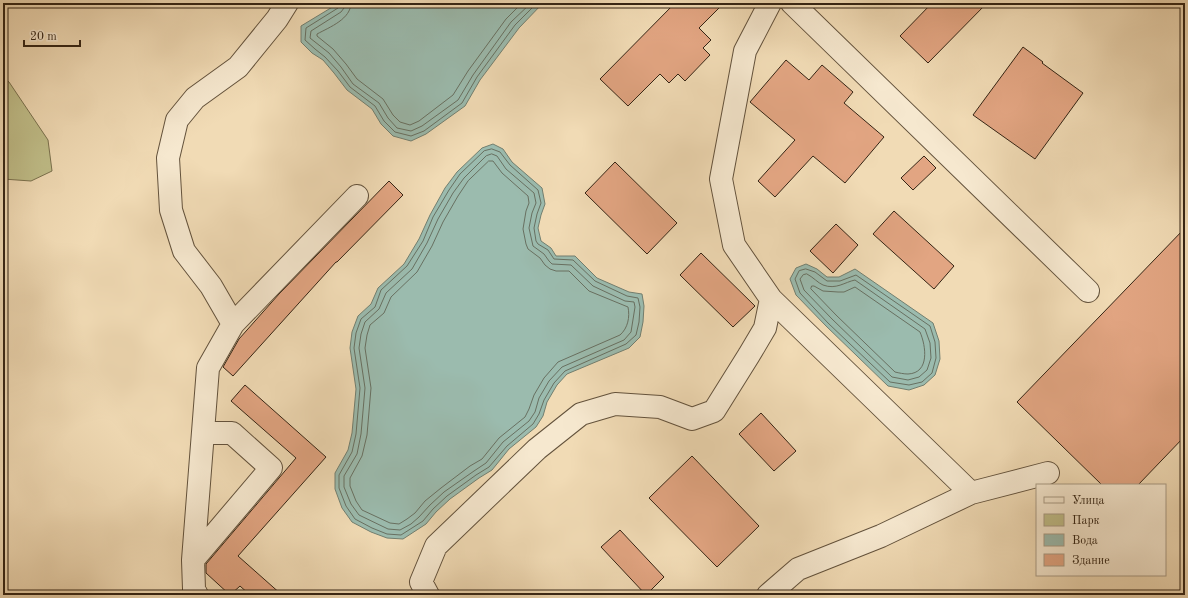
<svg xmlns="http://www.w3.org/2000/svg" width="1188" height="598" font-family="'Old Standard TT',serif">
<rect width="100%" height="100%" fill="#f1dbb5"/>
<filter id="stains"><feTurbulence type="fractalNoise" baseFrequency=".005" numOctaves="4"/><feColorMatrix values="0 0 0 0 .2 0 0 0 0 .09 0 0 0 0 .02 0 0 0 .5 -.17"/></filter>
<radialGradient id="worn" r=".72"><stop offset=".6" stop-color="#630" stop-opacity="0"/><stop offset="1" stop-color="#630" stop-opacity=".3"/></radialGradient>
<path fill="#c0be89" stroke="#7a714e" d="M 3,77 L 9,82 L 48,140 L 52,171 L 31,181 L 3,179 Z"/>
<path fill="#9bbbae" stroke="#727f70" d="M 339,3 L 543,3 L 519,28 L 480,80 L 465,106 L 426,134 L 411,141 L 393,136 L 381,124 L 372,109 L 347,90 L 334,73 L 323,60 L 312,53 L 301,42 L 301,26 Z
M 493,144 L 503,149 L 512,162 L 542,188 L 545,204 L 541,215 L 538,228 L 541,241 L 551,248 L 556,256 L 575,256 L 597,278 L 629,292 L 642,294 L 644,306 L 643,322 L 640,337 L 629,348 L 567,374 L 557,385 L 547,402 L 543,416 L 536,427 L 509,449 L 492,470 L 479,478 L 450,499 L 436,512 L 426,524 L 403,539 L 387,538 L 371,532 L 352,522 L 342,508 L 335,489 L 335,473 L 348,450 L 352,433 L 356,389 L 350,348 L 352,332 L 358,316 L 371,304 L 378,288 L 404,264 L 419,239 L 430,215 L 445,188 L 457,172 L 482,148 Z
M 806,264 L 817,269 L 827,277 L 839,277 L 855,269 L 933,323 L 939,341 L 940,359 L 935,375 L 924,385 L 909,390 L 888,386 L 826,326 L 796,295 L 790,279 L 796,268 Z"/>
<g fill="none" stroke-linecap="round" stroke-linejoin="round">
<path stroke="#687061" stroke-width="1" d="M 340,3 L 338,8 L 306,28 L 305,40 L 315,49 L 325,57 L 338,71 L 350,87 L 375,106 L 384,121 L 395,132 L 411,136 L 424,131 L 462,103 L 477,77 L 515,25 L 537,3
M 345,3 L 344,8 L 341,12 L 311,31 L 310,38 L 329,53 L 341,67 L 353,84 L 379,103 L 388,118 L 397,128 L 411,131 L 422,126 L 458,100 L 473,75 L 511,22 L 531,3
M 351,3 C 351,19 330,27 317,34 L 317,36 L 333,49 L 346,64 L 357,79 L 383,99 L 393,115 L 400,122 L 410,125 L 419,121 L 453,95 L 468,71 L 506,19 L 522,3
M 492,149 L 500,152 L 510,165 L 538,190 L 541,203 L 537,214 L 534,228 L 536,241 L 538,244 L 548,250 L 554,259 L 573,260 L 595,281 L 627,296 L 638,298 L 640,307 L 639,322 L 636,335 L 626,344 L 565,371 L 554,383 L 544,400 L 539,414 L 533,424 L 507,446 L 489,467 L 476,475 L 447,496 L 433,509 L 423,521 L 401,535 L 387,534 L 372,528 L 355,519 L 346,506 L 339,488 L 339,475 L 352,452 L 356,434 L 360,388 L 354,348 L 356,333 L 361,319 L 375,307 L 381,290 L 407,266 L 423,241 L 433,217 L 449,190 L 460,174 L 484,151 Z
M 492,154 L 497,156 L 506,169 L 534,193 L 536,203 L 532,213 L 529,228 L 533,246 L 544,254 L 549,261 L 552,264 L 571,265 L 593,286 L 625,301 L 634,302 L 635,307 L 631,332 L 624,340 L 562,367 L 549,381 L 539,398 L 535,412 L 529,421 L 503,442 L 486,463 L 474,471 L 444,492 L 430,505 L 419,517 L 411,524 L 400,530 L 388,529 L 359,515 L 351,504 L 344,487 L 344,476 L 357,454 L 361,434 L 365,388 L 359,348 L 361,334 L 365,322 L 379,309 L 386,293 L 412,269 L 427,243 L 438,219 L 453,193 L 464,178 L 486,156 Z
M 489,161 L 493,161 L 502,173 L 528,196 L 529,203 L 526,211 L 523,229 L 526,244 L 528,249 L 540,258 L 545,265 L 550,269 L 556,271 L 569,271 L 589,291 L 628,307 C 630,317 628,328 620,335 L 558,362 L 544,378 L 534,395 L 529,409 L 525,417 L 499,438 L 482,459 L 470,466 L 441,488 L 425,501 L 415,513 L 407,519 L 399,524 L 390,523 L 362,510 L 356,501 L 350,486 L 350,478 L 362,456 L 367,435 L 371,388 L 365,348 L 367,335 L 370,325 L 384,313 L 391,297 L 417,272 L 432,246 L 443,222 L 458,196 L 468,181 Z
M 806,269 L 815,272 L 827,281 L 840,281 L 856,275 L 930,326 L 935,342 L 936,358 L 932,373 L 922,382 L 909,385 L 890,382 L 828,323 L 800,293 L 795,279 L 799,271 Z
M 807,274 C 813,277 818,283 823,285 C 836,290 845,282 855,280 L 925,329 L 930,343 L 931,358 L 927,370 L 919,377 L 908,380 L 892,377 L 832,319 L 804,290 L 800,279 L 803,275 Z
M 812,286 L 814,286 L 823,291 L 838,292 L 844,292 L 855,287 L 920,332 C 926,346 930,373 908,374 C 904,374 899,373 895,372 L 836,315 L 811,289 Z"/>
</g>
<path fill="#e2a582" stroke="#342414" d="M 675,3 L 724,3 L 699,28 L 711,40 L 703,48 L 710,55 L 685,81 L 678,74 L 669,83 L 660,74 L 628,106 L 600,79 Z
M 932,3 L 987,3 L 928,63 L 900,36 Z
M 1023,47 L 1043,62 L 1042,63 L 1083,93 L 1035,159 L 973,115 Z
M 786,60 L 809,80 L 822,65 L 853,92 L 844,103 L 884,137 L 845,183 L 813,156 L 775,197 L 758,181 L 795,140 L 750,102 Z
M 924,156 L 936,168 L 913,190 L 901,178 Z
M 615,162 L 677,223 L 647,254 L 585,193 Z
M 389,181 L 403,195 L 337,262 L 336,262 L 233,376 L 223,367 L 239,339 L 279,294 Z
M 894,211 L 954,266 L 934,289 L 873,234 Z
M 836,224 L 858,245 L 833,273 L 810,251 Z
M 1185,228 L 1185,436 L 1138,485 L 1102,485 L 1017,402 Z
M 701,253 L 755,306 L 733,327 L 680,275 Z
M 245,385 L 326,457 L 238,556 L 282,595 L 250,595 L 240,586 L 230,595 L 206,573 L 206,564 L 296,458 L 231,401 Z
M 761,413 L 796,451 L 774,471 L 739,434 Z
M 692,456 L 759,526 L 717,567 L 649,498 Z
M 620,530 L 664,577 L 646,595 L 601,547 Z"/>
<g fill="none" stroke-linecap="round" stroke-linejoin="round">
<defs>
<path id="minor" d="M 792,3 L 1088,291
M 771,299 L 971,493
M 233,324 L 211,286 L 184,251 L 171,210 L 168,158 L 177,120 L 195,98 L 238,67 L 277,19 L 287,3
M 193,560 L 271,468 L 232,433 L 203,433
M 197,595 L 194,589 L 193,560 L 208,368 L 233,324 L 357,196
M 428,595 L 421,582 L 436,546 L 537,449 L 581,414 L 615,404 L 660,407 L 692,419 L 714,411 L 749,355 L 765,328 L 771,299 L 734,245 L 721,179 L 745,51 L 770,3
M 768,595 L 798,569 L 881,536 L 971,493 L 1048,473"/>
</defs>
<use href="#minor" stroke="#63523c" stroke-width="24"/>
<use href="#minor" stroke="#f6e8cf" stroke-width="22"/>
</g>
<rect width="1188" height="598" fill="none" stroke="#f1dbb5" stroke-width="16"/>
<rect x="4" y="4" width="1180" height="590" fill="none" stroke="#342414" stroke-width="2"/>
<rect x="8" y="8" width="1172" height="582" fill="none" stroke="#342414"/>
<rect x="1036" y="484" width="130" height="92" fill="#f6e8cf" stroke="#a89a84"/>
<rect x="1044" y="497" width="20" height="6" fill="#f6e8cf" stroke="#a89a84"/>
<text x="1072" y="504" font-size="12" fill="#342414">Улица</text>
<rect x="1044" y="514" width="20" height="12" fill="#c0be89" stroke="#a89a84"/>
<text x="1072" y="524" font-size="12" fill="#342414">Парк</text>
<rect x="1044" y="534" width="20" height="12" fill="#9bbbae" stroke="#a89a84"/>
<text x="1072" y="544" font-size="12" fill="#342414">Вода</text>
<rect x="1044" y="554" width="20" height="12" fill="#e2a582" stroke="#a89a84"/>
<text x="1072" y="564" font-size="12" fill="#342414">Здание</text>
<path d="M24 40v6h56v-6" fill="none" stroke="#342414" stroke-width="2"/>
<text x="30" y="40" font-size="12" fill="#342414" stroke="#f6e8cf" stroke-width="3" paint-order="stroke">20 m</text>
<rect width="100%" height="100%" filter="url(#stains)"/>
<rect width="100%" height="100%" fill="url(#worn)"/>
</svg>
